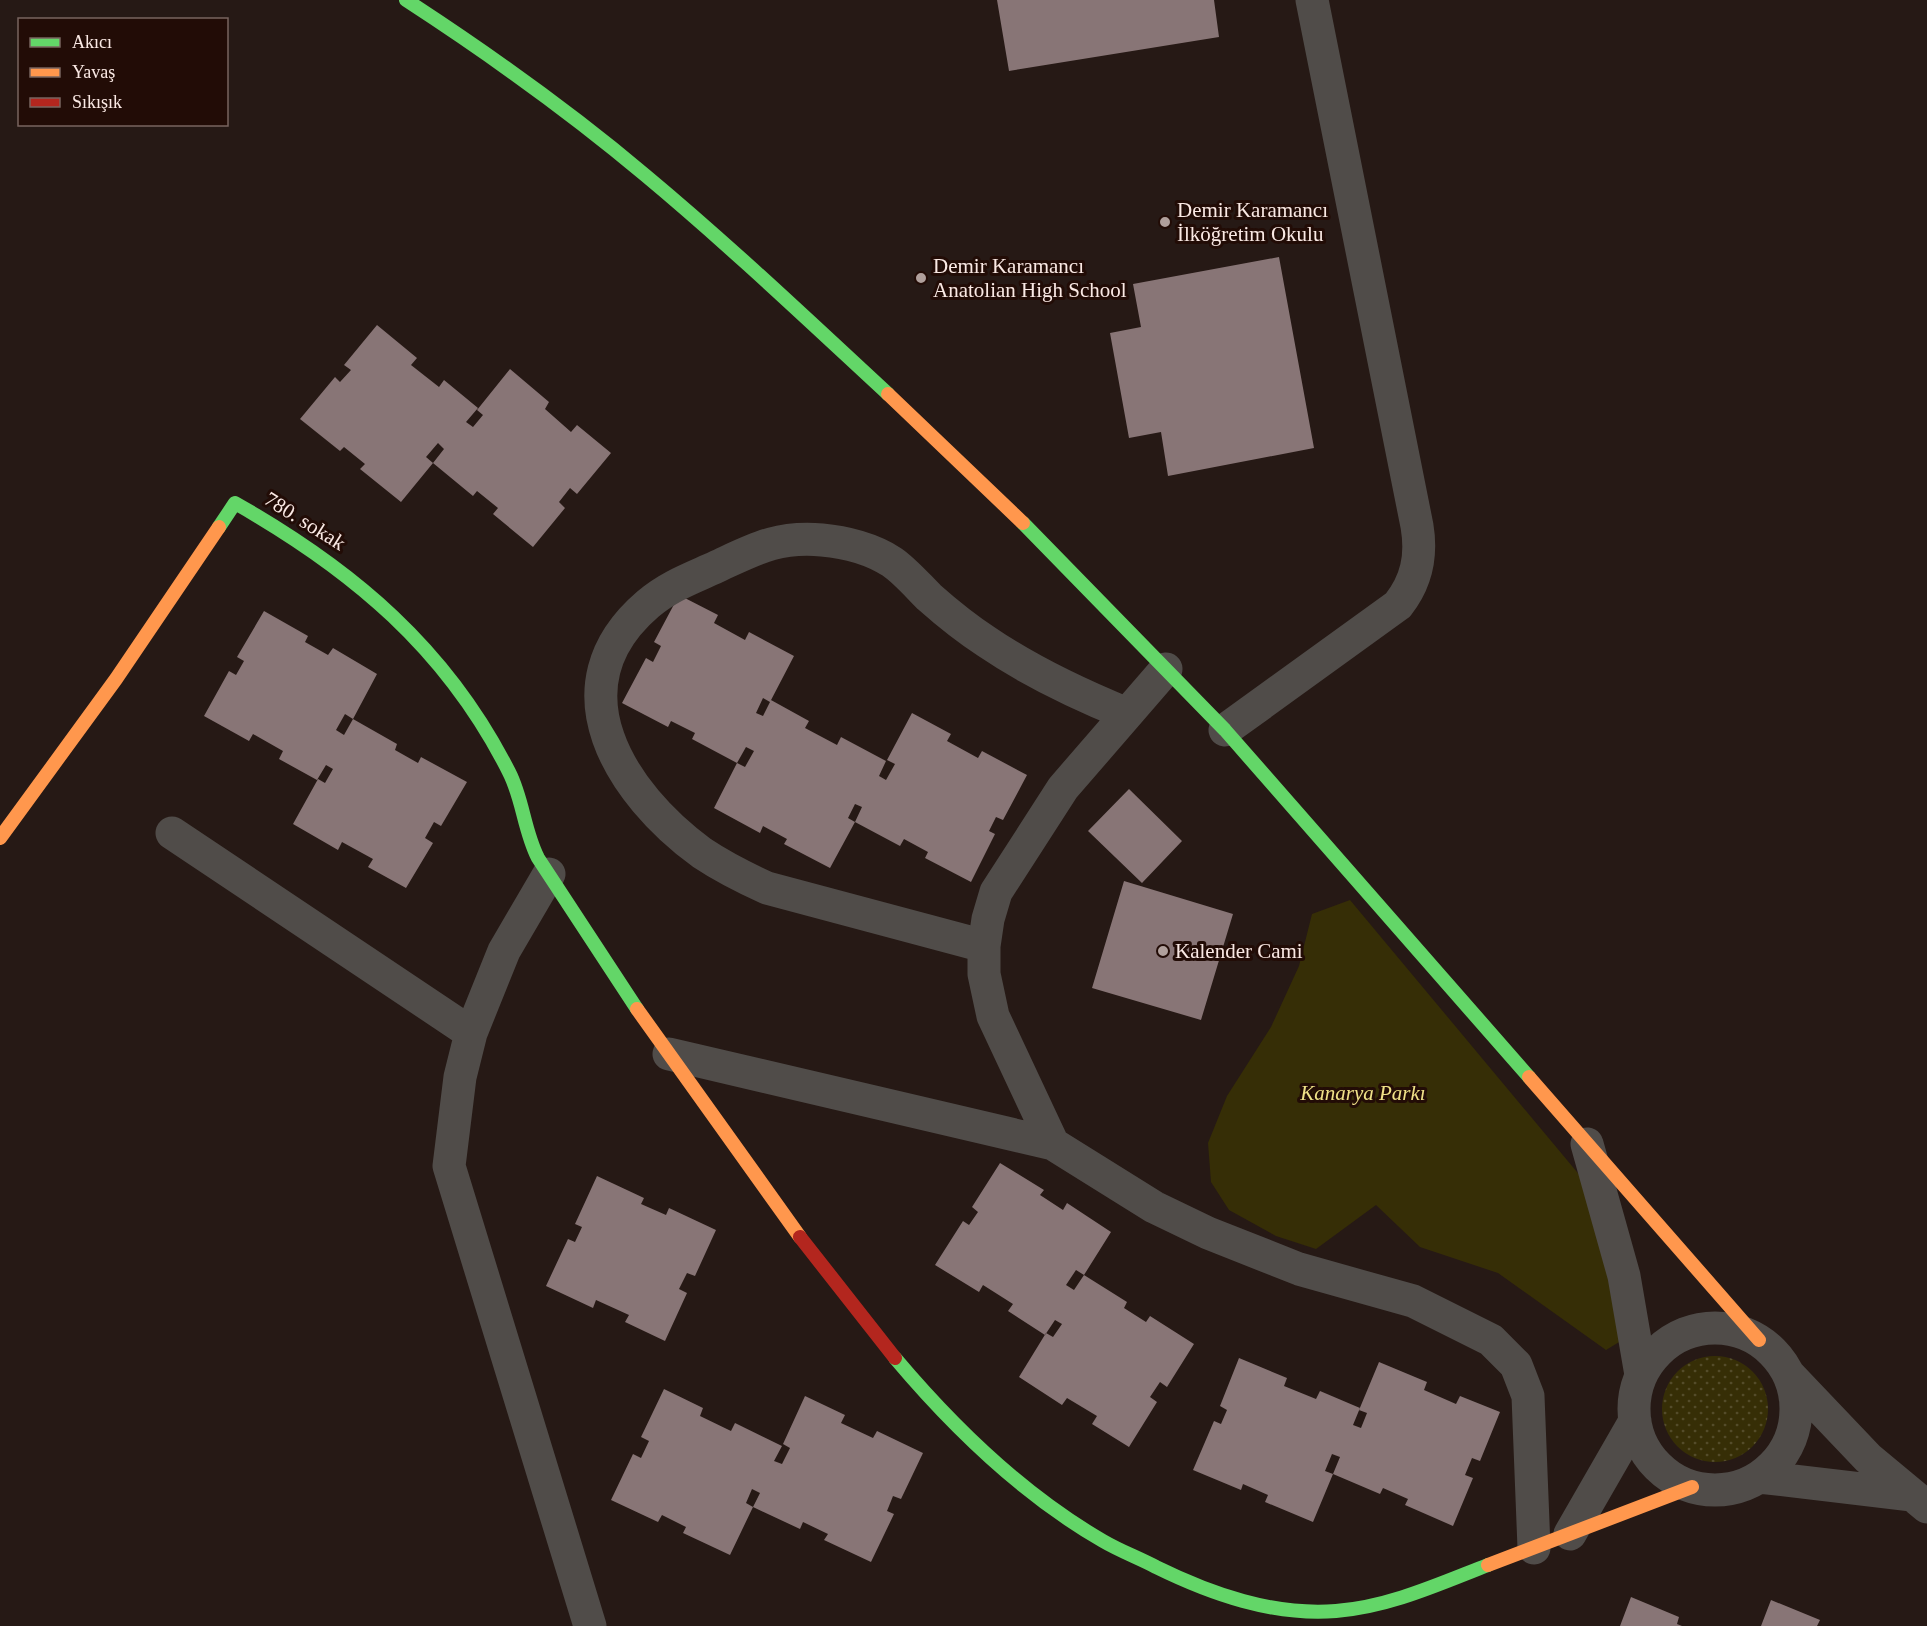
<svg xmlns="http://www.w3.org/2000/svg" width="1927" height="1626" font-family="'Times New Roman',serif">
<defs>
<pattern id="grass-dots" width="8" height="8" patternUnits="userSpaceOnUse" patternTransform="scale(1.5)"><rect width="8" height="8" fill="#362e06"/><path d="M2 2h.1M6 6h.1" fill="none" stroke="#544c2a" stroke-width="1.8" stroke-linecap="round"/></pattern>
</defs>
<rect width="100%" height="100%" fill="#261915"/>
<path fill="url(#grass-dots)" d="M1662 1409a53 53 0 1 1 106 0a53 53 0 1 1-106 0Z"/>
<path fill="#362e06" d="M 1350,900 L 1607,1208 L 1639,1330 L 1606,1350 L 1498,1273 L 1420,1247 L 1376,1205 L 1316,1249 L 1276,1236 L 1229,1210 L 1211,1182 L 1208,1143 L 1227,1096 L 1271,1027 L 1299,966 L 1312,914 Z"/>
<path fill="#887576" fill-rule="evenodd" d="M 997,0 L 1214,0 L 1219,37 L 1009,71 Z
M 1279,257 L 1314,448 L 1168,476 L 1161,432 L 1129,438 L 1110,333 L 1141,327 L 1133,284 Z
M 377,325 L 417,358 L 411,365 L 439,387 L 444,380 L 478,408 L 466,422 L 473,427 L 483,415 L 477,410 L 510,369 L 549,402 L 545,409 L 571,432 L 577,425 L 611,453 L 577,494 L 570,488 L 559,502 L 565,508 L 533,547 L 493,514 L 498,508 L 477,491 L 473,496 L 433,463 L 401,502 L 360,469 L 365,464 L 344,447 L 340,451 L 300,419 L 335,377 L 340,382 L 351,370 L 344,365 ZM 438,443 L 444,449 L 433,463 L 426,457 Z
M 679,595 L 718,615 L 714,623 L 745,640 L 749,632 L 794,656 L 770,702 L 763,698 L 756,713 L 763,716 L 771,700 L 809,721 L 805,728 L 837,745 L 841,737 L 886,761 L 879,776 L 886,780 L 895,764 L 887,760 L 912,713 L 951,734 L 947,741 L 978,758 L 982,751 L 1027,775 L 1003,820 L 996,817 L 989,831 L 995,834 L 971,882 L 925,858 L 928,852 L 904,839 L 900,846 L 855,822 L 830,868 L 784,844 L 787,839 L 763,826 L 760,833 L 714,808 L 737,763 L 745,767 L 754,751 L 746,747 L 737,763 L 692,739 L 695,733 L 671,721 L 668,727 L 622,703 L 646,658 L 653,662 L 661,646 L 654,642 ZM 855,804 L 862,807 L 855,822 L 848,818 Z
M 264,611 L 308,636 L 305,642 L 328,655 L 333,648 L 377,674 L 353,719 L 397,744 L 395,750 L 418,763 L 421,757 L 467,782 L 441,826 L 434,822 L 425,838 L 433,843 L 406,888 L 368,867 L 373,859 L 342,842 L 338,850 L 293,824 L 318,779 L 325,783 L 333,769 L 326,765 L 317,780 L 279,759 L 283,751 L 253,734 L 249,741 L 204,716 L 229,671 L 236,675 L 244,661 L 237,657 ZM 345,714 L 353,719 L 344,735 L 336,730 Z
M 1129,789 L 1182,841 L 1142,883 L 1088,831 Z
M 1124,881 L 1233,914 L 1201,1020 L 1092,988 Z
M 1000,1163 L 1044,1190 L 1040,1195 L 1063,1210 L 1067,1203 L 1111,1232 L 1084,1275 L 1127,1302 L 1124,1308 L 1146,1322 L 1150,1316 L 1194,1344 L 1167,1387 L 1160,1382 L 1150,1397 L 1157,1402 L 1129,1447 L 1092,1424 L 1097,1416 L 1067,1398 L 1062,1405 L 1019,1377 L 1046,1333 L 1053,1337 L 1062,1324 L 1055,1320 L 1045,1335 L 1008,1311 L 1013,1304 L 983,1285 L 979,1292 L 935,1265 L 963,1221 L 969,1225 L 978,1212 L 972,1207 ZM 1076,1270 L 1084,1275 L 1074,1290 L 1066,1285 Z
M 597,1176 L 644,1198 L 641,1204 L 666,1215 L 669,1208 L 716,1230 L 695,1276 L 687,1273 L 679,1289 L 687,1293 L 665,1341 L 625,1322 L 629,1315 L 596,1300 L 593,1308 L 546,1286 L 568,1239 L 575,1242 L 582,1227 L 575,1224 Z
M 1239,1358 L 1287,1378 L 1284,1386 L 1316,1399 L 1320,1391 L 1360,1408 L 1353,1425 L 1361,1428 L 1367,1413 L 1359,1410 L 1379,1362 L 1427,1382 L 1424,1390 L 1456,1404 L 1460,1396 L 1500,1412 L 1480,1461 L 1472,1458 L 1465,1475 L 1473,1478 L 1453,1526 L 1405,1505 L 1408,1499 L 1383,1488 L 1380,1494 L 1333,1474 L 1340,1457 L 1332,1454 L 1325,1471 L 1333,1474 L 1313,1522 L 1265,1502 L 1268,1495 L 1243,1484 L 1241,1490 L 1193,1470 L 1214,1421 L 1221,1424 L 1227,1410 L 1220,1406 Z
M 664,1389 L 703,1408 L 700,1416 L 731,1431 L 735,1423 L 782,1446 L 774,1461 L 782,1464 L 790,1448 L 783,1444 L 805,1396 L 845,1415 L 841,1423 L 873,1438 L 877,1431 L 923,1453 L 901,1499 L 893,1496 L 887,1511 L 894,1514 L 871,1562 L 824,1540 L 828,1534 L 803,1522 L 800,1529 L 753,1507 L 760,1493 L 752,1489 L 746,1503 L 753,1507 L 730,1555 L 683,1533 L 686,1527 L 662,1515 L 658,1522 L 611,1500 L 633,1454 L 641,1458 L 649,1441 L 641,1437 Z
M 1631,1597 L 1679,1617 L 1677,1624 L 1682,1626 L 1620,1626 Z
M 1771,1600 L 1820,1620 L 1817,1626 L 1761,1626 Z"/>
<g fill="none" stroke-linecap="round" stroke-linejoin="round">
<path stroke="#504c49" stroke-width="33" d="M 1225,730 L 1398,605 C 1417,581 1422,556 1417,526 L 1312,0
M 172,833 L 471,1033
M 549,874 L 504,951 L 471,1033 L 460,1077 L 449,1166 L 590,1626
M 984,946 L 767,888 C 745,878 723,867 702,853 C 621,794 551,687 648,604 C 669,586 692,578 716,567 C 755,549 777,536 822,540 C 845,542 872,549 892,562 C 905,571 917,585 929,597 C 947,613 967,629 987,642 C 1031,672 1078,694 1127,714
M 669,1054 L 1053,1144 L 1154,1207 L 1208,1233 L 1299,1269 L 1413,1301 L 1491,1340 L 1516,1365 L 1528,1396 L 1534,1548
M 1053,1144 L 993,1016 L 984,974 L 984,946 L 988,919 L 996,892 L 1063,788 L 1166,669
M 1587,1144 L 1624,1276 L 1641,1375
M1634 1409a81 81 0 1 1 162 0a81 81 0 1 1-162 0Z
M 1789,1375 L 1868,1458 L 1927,1507
M 1759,1477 L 1912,1495
M 1570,1534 L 1635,1421"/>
<path stroke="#63d668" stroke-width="14" d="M 406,0 C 489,54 569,111 645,175 C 729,245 808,320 888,394
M 1023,523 L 1225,730 L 1529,1077
M 219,527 L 235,503 C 353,570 447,649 509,772 C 523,799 524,831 538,858 L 637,1009
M 895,1358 C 954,1428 1023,1495 1103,1541 C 1120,1551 1139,1558 1156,1567 C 1211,1594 1273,1616 1336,1611 C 1389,1607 1439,1584 1488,1565"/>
<path stroke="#ff974d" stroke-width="14" d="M 888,394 L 1023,523
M 0,838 L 116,679 L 219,527
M 637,1009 L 800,1237
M 1529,1077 L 1759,1340
M 1488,1565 L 1692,1487"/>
<path stroke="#b3261e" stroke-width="14" d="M 800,1237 L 895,1358"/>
</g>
<g fill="#b0a09c" stroke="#220c06" stroke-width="2">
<circle cx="1165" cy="222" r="6"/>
<circle cx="921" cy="278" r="6"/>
<circle cx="1163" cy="951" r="6"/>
</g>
<g text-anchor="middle" stroke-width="6" stroke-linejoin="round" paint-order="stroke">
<g font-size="21" fill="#fae9e4" stroke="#220c06" text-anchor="start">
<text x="1177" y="217">Demir Karamancı<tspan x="1177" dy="24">İlköğretim Okulu</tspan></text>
<text x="933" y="273">Demir Karamancı<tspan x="933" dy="24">Anatolian High School</tspan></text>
<text x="1175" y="958">Kalender Cami</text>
</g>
<g font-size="21" fill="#fae9e4" stroke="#220c06">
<text transform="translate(305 521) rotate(32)" y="7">780. sokak</text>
</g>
<g font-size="21" font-style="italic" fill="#f0e188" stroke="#220c06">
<text x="1363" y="1100">Kanarya Parkı</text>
</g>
</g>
<rect x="18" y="18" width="210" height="108" fill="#220c06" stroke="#78645f" stroke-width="1.5"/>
<rect x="30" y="38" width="30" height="9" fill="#63d668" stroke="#78645f" stroke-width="1.5"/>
<text x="72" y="48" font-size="18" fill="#fae9e4">Akıcı</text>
<rect x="30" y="68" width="30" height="9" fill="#ff974d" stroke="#78645f" stroke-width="1.5"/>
<text x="72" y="78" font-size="18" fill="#fae9e4">Yavaş</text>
<rect x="30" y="98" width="30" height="9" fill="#b3261e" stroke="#78645f" stroke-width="1.5"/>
<text x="72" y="108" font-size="18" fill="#fae9e4">Sıkışık</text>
</svg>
